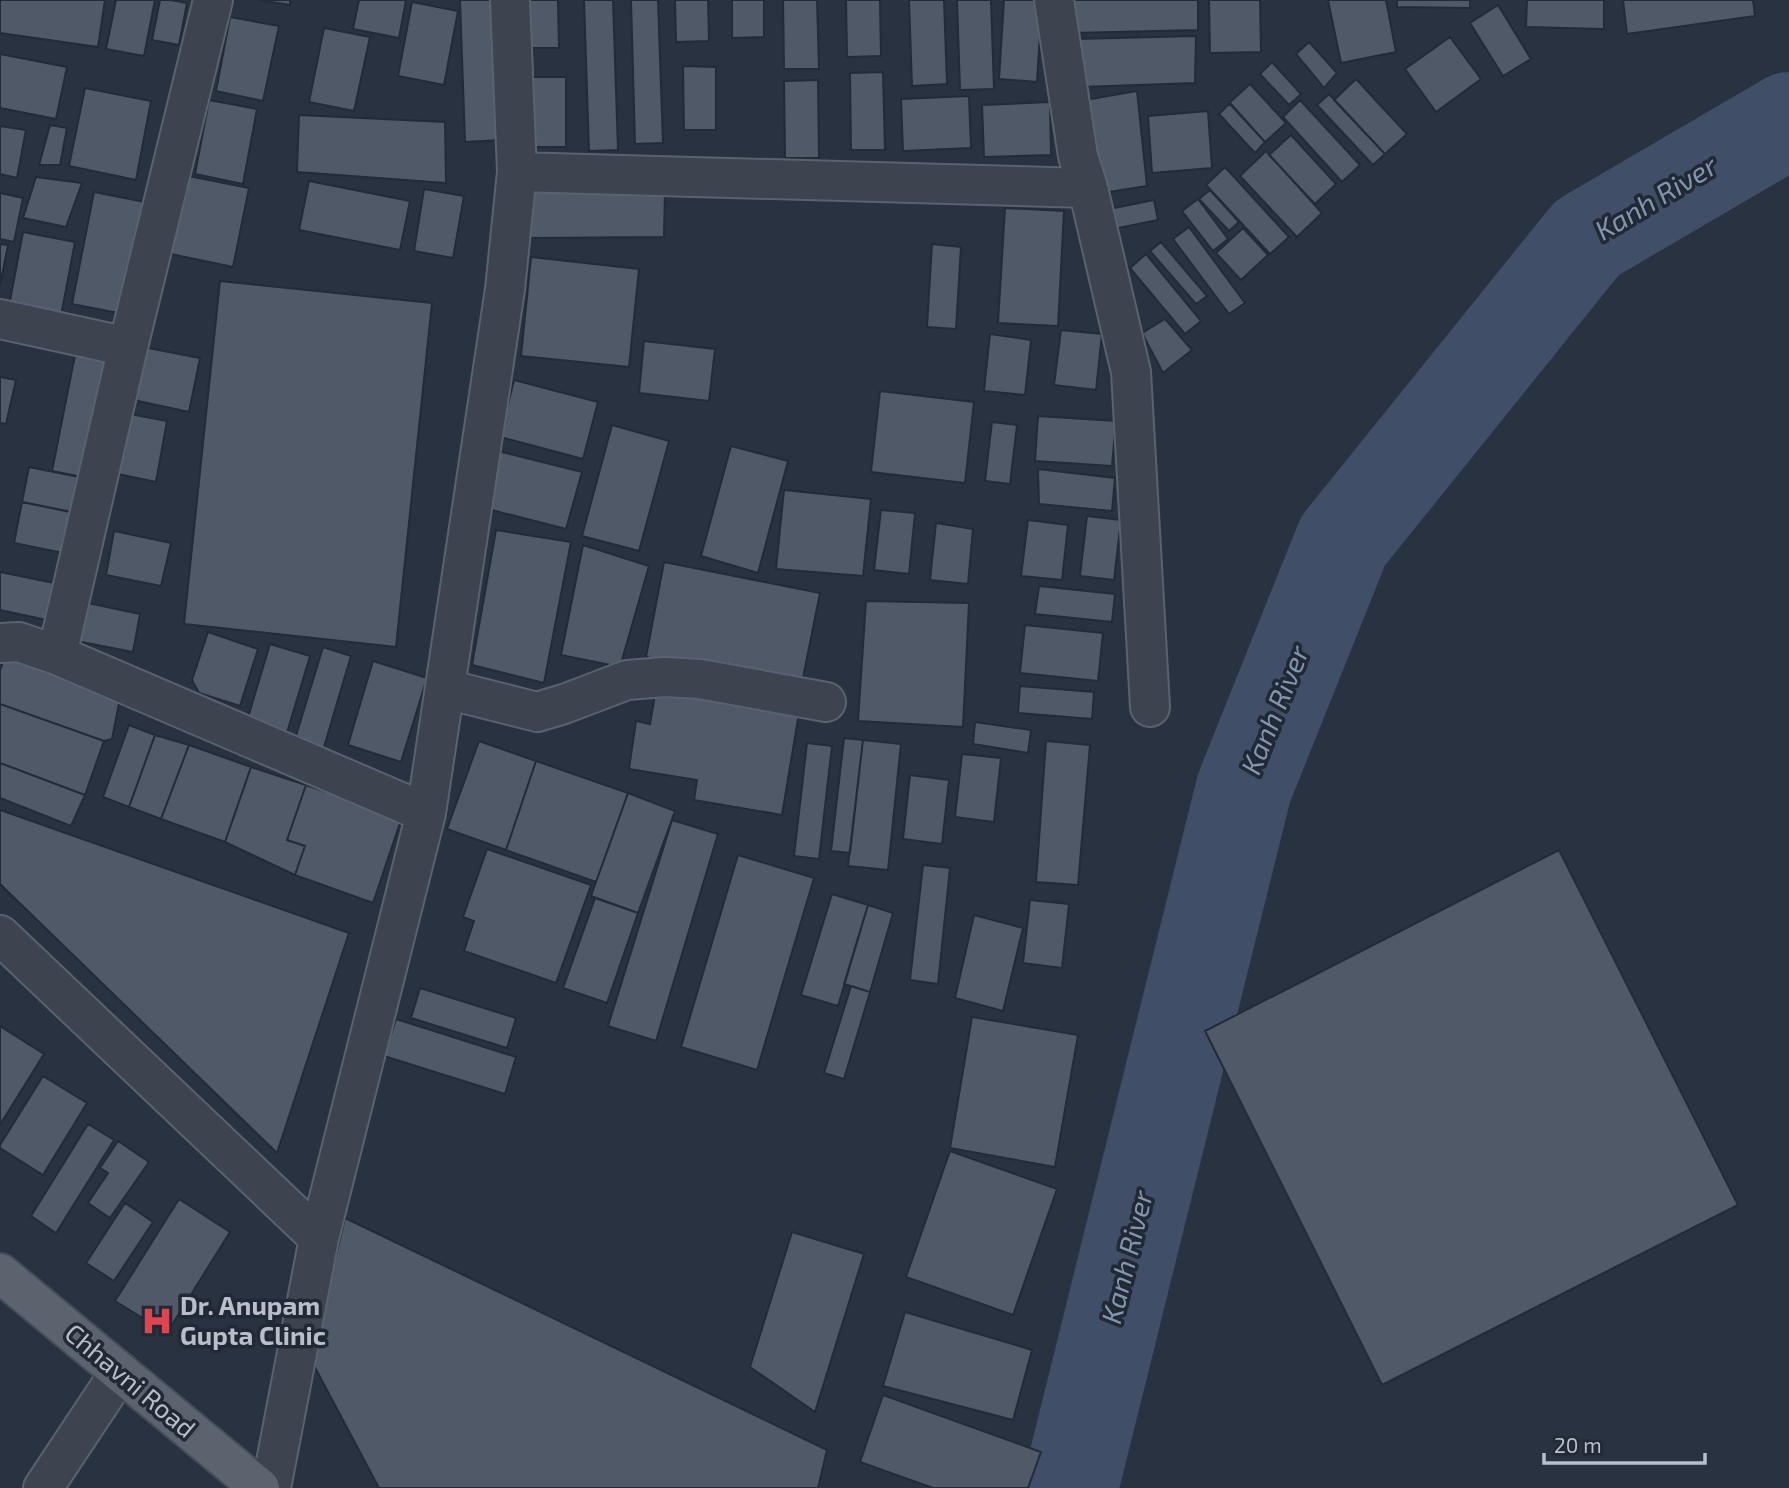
<svg xmlns="http://www.w3.org/2000/svg" width="1789" height="1488" font-family="'Exo 2',sans-serif">
<rect width="100%" height="100%" fill="#293240"/>
<g fill="none" stroke-linecap="round" stroke-linejoin="round">
<path stroke="#404f67" stroke-width="96" d="M 1070,1488 L 1244,788 L 1343,541 L 1587,238 L 1789,120"/>
</g>
<path fill="#4f5968" stroke="#232b37" stroke-width="2" d="M 0,0 L 105,0 L 98,47 L 0,33 Z
M 116,0 L 155,0 L 144,56 L 106,49 Z
M 160,0 L 171,0 L 187,3 L 179,45 L 152,40 Z
M 259,0 L 290,0 L 290,5 Z
M 359,0 L 406,0 L 399,38 L 353,29 Z
M 460,0 L 496,0 L 501,140 L 465,142 Z
M 526,0 L 558,0 L 559,48 L 526,48 Z
M 584,0 L 613,0 L 618,150 L 589,151 Z
M 631,0 L 658,0 L 663,143 L 635,144 Z
M 675,0 L 708,0 L 709,41 L 676,42 Z
M 732,0 L 764,0 L 764,37 L 732,38 Z
M 783,0 L 817,0 L 819,69 L 784,69 Z
M 846,0 L 880,0 L 881,56 L 847,57 Z
M 909,0 L 944,0 L 947,84 L 912,86 Z
M 957,0 L 991,0 L 994,89 L 960,90 Z
M 1004,0 L 1042,0 L 1037,82 L 999,79 Z
M 1068,0 L 1198,0 L 1198,30 L 1072,33 Z
M 1209,0 L 1260,0 L 1261,52 L 1210,53 Z
M 1328,0 L 1386,0 L 1396,52 L 1341,63 Z
M 1397,0 L 1470,0 L 1470,8 L 1397,7 Z
M 1527,0 L 1604,0 L 1604,29 L 1526,27 Z
M 1623,0 L 1753,0 L 1755,16 L 1627,34 Z
M 412,2 L 458,11 L 444,85 L 398,76 Z
M 1498,5 L 1531,59 L 1503,76 L 1470,23 Z
M 230,17 L 279,26 L 263,101 L 216,91 Z
M 324,28 L 370,37 L 354,111 L 309,102 Z
M 1196,36 L 1195,83 L 1081,87 L 1075,39 Z
M 1450,37 L 1481,79 L 1436,112 L 1405,69 Z
M 1309,42 L 1337,73 L 1324,88 L 1296,54 Z
M 0,54 L 67,67 L 56,119 L 0,108 Z
M 1272,62 L 1301,94 L 1289,105 L 1260,74 Z
M 683,66 L 716,67 L 716,130 L 684,130 Z
M 883,72 L 885,150 L 851,150 L 850,73 Z
M 532,77 L 566,77 L 566,147 L 533,147 Z
M 1356,79 L 1407,134 L 1385,154 L 1334,100 Z
M 818,80 L 819,158 L 785,158 L 784,81 Z
M 1250,84 L 1286,123 L 1265,142 L 1229,103 Z
M 85,88 L 151,101 L 136,180 L 69,166 Z
M 1137,91 L 1147,186 L 1096,194 L 1079,101 Z
M 1329,94 L 1385,154 L 1373,165 L 1317,105 Z
M 969,96 L 971,148 L 903,151 L 901,99 Z
M 209,100 L 257,109 L 243,184 L 195,174 Z
M 1300,100 L 1360,165 L 1342,182 L 1283,117 Z
M 1050,102 L 1051,155 L 984,157 L 982,105 Z
M 1230,103 L 1265,142 L 1255,153 L 1219,114 Z
M 1208,111 L 1212,168 L 1152,173 L 1148,116 Z
M 299,115 L 445,122 L 446,183 L 297,172 Z
M 50,125 L 67,128 L 60,165 L 39,165 Z
M 0,126 L 26,130 L 17,178 L 0,174 Z
M 1291,135 L 1336,184 L 1315,204 L 1269,155 Z
M 1266,151 L 1322,213 L 1297,237 L 1240,176 Z
M 1225,167 L 1289,237 L 1270,254 L 1206,185 Z
M 183,175 L 249,188 L 233,267 L 166,253 Z
M 36,177 L 82,183 L 66,227 L 23,218 Z
M 309,181 L 410,201 L 400,250 L 299,230 Z
M 528,188 L 665,188 L 664,237 L 528,238 Z
M 424,189 L 464,196 L 453,258 L 414,251 Z
M 1210,190 L 1239,222 L 1229,231 L 1199,199 Z
M 94,192 L 145,202 L 123,314 L 72,304 Z
M 0,193 L 23,198 L 14,242 L 0,239 Z
M 1198,199 L 1228,239 L 1213,251 L 1182,211 Z
M 1154,200 L 1158,220 L 1113,229 L 1109,209 Z
M 1005,208 L 1064,211 L 1058,326 L 998,323 Z
M 1189,227 L 1245,303 L 1229,314 L 1173,239 Z
M 1243,228 L 1268,255 L 1241,280 L 1216,253 Z
M 23,232 L 75,242 L 61,316 L 9,306 Z
M 1161,242 L 1207,296 L 1196,304 L 1150,251 Z
M 0,244 L 8,245 L 0,286 Z
M 932,244 L 961,247 L 956,329 L 927,327 Z
M 1146,254 L 1201,321 L 1185,334 L 1130,268 Z
M 531,257 L 639,269 L 629,367 L 521,356 Z
M 220,281 L 432,303 L 396,647 L 184,624 Z
M 1165,319 L 1192,350 L 1163,373 L 1142,333 Z
M 1061,330 L 1102,334 L 1096,390 L 1054,385 Z
M 990,334 L 1031,340 L 1025,395 L 984,391 Z
M 644,341 L 715,349 L 709,401 L 639,393 Z
M 138,346 L 200,358 L 189,412 L 129,399 Z
M 76,350 L 110,358 L 87,478 L 52,471 Z
M 0,377 L 16,380 L 6,424 L 0,423 Z
M 514,380 L 598,402 L 583,459 L 500,437 Z
M 880,391 L 974,402 L 965,483 L 871,472 Z
M 125,413 L 167,421 L 156,482 L 113,473 Z
M 1038,416 L 1116,421 L 1112,466 L 1035,461 Z
M 992,422 L 1017,425 L 1010,484 L 985,481 Z
M 612,425 L 669,441 L 639,551 L 582,536 Z
M 731,446 L 788,461 L 758,573 L 701,556 Z
M 498,451 L 582,472 L 566,529 L 484,508 Z
M 29,467 L 79,477 L 72,512 L 22,502 Z
M 1038,469 L 1115,478 L 1112,511 L 1039,504 Z
M 784,490 L 871,499 L 863,576 L 776,569 Z
M 22,502 L 70,512 L 63,553 L 14,543 Z
M 881,510 L 915,513 L 909,574 L 874,570 Z
M 1087,516 L 1121,520 L 1114,580 L 1080,576 Z
M 1028,520 L 1068,525 L 1062,580 L 1021,576 Z
M 936,523 L 973,529 L 968,584 L 930,580 Z
M 496,530 L 571,542 L 544,683 L 472,665 Z
M 114,531 L 171,543 L 161,586 L 106,575 Z
M 583,545 L 649,566 L 620,667 L 561,655 Z
M 664,562 L 820,593 L 800,693 L 646,657 Z
M 0,572 L 64,585 L 56,622 L 0,610 Z
M 1039,586 L 1115,594 L 1112,622 L 1035,614 Z
M 79,601 L 140,614 L 133,652 L 71,640 Z
M 866,601 L 969,603 L 963,727 L 858,721 Z
M 1025,625 L 1103,633 L 1098,681 L 1020,673 Z
M 208,632 L 258,649 L 240,706 L 199,693 L 192,680 Z
M 270,644 L 310,656 L 286,736 L 246,724 Z
M 323,647 L 351,656 L 321,757 L 292,749 Z
M 7,652 L 121,693 L 112,739 L 104,741 L 0,704 L 0,670 Z
M 373,661 L 427,678 L 401,762 L 348,745 Z
M 657,683 L 800,707 L 782,815 L 694,800 L 697,780 L 629,769 L 636,721 L 650,724 Z
M 1020,686 L 1094,692 L 1092,719 L 1018,713 Z
M 0,704 L 104,741 L 85,795 L 0,763 Z
M 975,722 L 1031,730 L 1028,753 L 973,744 Z
M 129,725 L 155,735 L 129,807 L 103,797 Z
M 155,735 L 189,745 L 161,819 L 129,807 Z
M 844,738 L 863,740 L 850,853 L 831,851 Z
M 863,740 L 901,744 L 888,870 L 848,866 Z
M 479,741 L 536,761 L 506,850 L 447,829 Z
M 1046,741 L 1090,745 L 1078,885 L 1036,882 Z
M 807,743 L 832,746 L 819,859 L 794,856 Z
M 189,745 L 251,767 L 225,842 L 161,819 Z
M 962,754 L 1001,758 L 994,822 L 955,817 Z
M 536,761 L 628,793 L 596,882 L 506,850 Z
M 0,763 L 85,795 L 71,826 L 0,798 Z
M 251,767 L 306,785 L 287,840 L 305,846 L 295,875 L 225,842 Z
M 910,775 L 949,780 L 942,844 L 903,839 Z
M 306,785 L 402,817 L 373,903 L 295,875 L 305,846 L 287,840 Z
M 628,793 L 675,811 L 638,913 L 591,896 Z
M 0,810 L 349,933 L 277,1153 L 0,884 Z
M 672,820 L 718,834 L 656,1041 L 608,1026 Z
M 487,849 L 591,885 L 556,983 L 464,951 L 474,921 L 463,917 Z
M 1559,850 L 1738,1205 L 1382,1385 L 1205,1031 Z
M 738,855 L 814,878 L 757,1070 L 681,1047 Z
M 923,865 L 950,868 L 938,984 L 910,980 Z
M 832,894 L 868,905 L 838,1006 L 801,995 Z
M 595,898 L 638,913 L 607,1003 L 563,988 Z
M 1030,900 L 1069,904 L 1062,968 L 1023,963 Z
M 868,905 L 893,913 L 870,992 L 844,984 Z
M 974,915 L 1023,928 L 1003,1011 L 955,998 Z
M 851,986 L 870,992 L 844,1079 L 824,1073 Z
M 420,988 L 516,1018 L 507,1048 L 411,1018 Z
M 972,1017 L 1078,1035 L 1055,1167 L 950,1148 Z
M 396,1019 L 516,1057 L 505,1094 L 384,1056 Z
M 0,1026 L 44,1054 L 0,1125 Z
M 43,1076 L 87,1103 L 43,1175 L 0,1148 L 0,1145 Z
M 88,1124 L 114,1140 L 56,1233 L 31,1216 Z
M 118,1141 L 149,1162 L 110,1218 L 88,1203 L 108,1173 L 100,1168 Z
M 950,1151 L 1057,1189 L 1013,1315 L 906,1277 Z
M 179,1199 L 230,1232 L 167,1333 L 115,1301 Z
M 125,1203 L 153,1222 L 114,1281 L 86,1263 Z
M 345,1218 L 827,1450 L 818,1488 L 379,1488 L 311,1360 Z
M 792,1232 L 864,1254 L 815,1412 L 750,1367 Z
M 905,1312 L 1032,1350 L 1013,1420 L 883,1386 Z
M 883,1395 L 1041,1452 L 1028,1488 L 933,1488 L 860,1462 Z"/>
<g fill="none" stroke-linecap="round" stroke-linejoin="round">
<defs>
<path id="minor" d="M 1054,0 L 1078,156 L 1088,188 L 1131,372 L 1150,707
M 517,172 L 1088,188
M 0,319 L 128,347
M 0,643 L 19,642 L 57,655 L 426,813
M 57,655 L 128,347 L 213,0
M 446,689 L 537,712 L 564,704 L 627,680 L 665,677 L 700,679 L 826,702
M 0,935 L 319,1238
M 43,1488 L 120,1372
M 271,1488 L 319,1238 L 426,813 L 505,289 L 517,172 L 510,0"/>
<path id="major" d="M 0,1273 L 260,1488"/>
</defs>
<use href="#minor" stroke="#5a626d" stroke-width="42"/>
<use href="#major" stroke="#464d59" stroke-width="42"/>
<use href="#minor" stroke="#3d4450" stroke-width="38"/>
<use href="#major" stroke="#5b636f" stroke-width="38"/>
</g>
<defs>
<symbol id="hospital-bare" viewBox="-9 -9 18 18"><path d="M-5-5h3v3.5h4V-5h3V5h-3V1.5h-4V5h-3Z" fill="#e0444e" stroke="#212935" stroke-width="2.5" paint-order="stroke"/></symbol>
</defs>
<g fill-rule="evenodd">
<use href="#hospital-bare" x="135" y="1299" width="44" height="44"/>
</g>
<g text-anchor="middle" stroke-width="7" stroke-linejoin="round" paint-order="stroke">
<g font-size="26" font-weight="bold" fill="#b9bfca" stroke="#212935" text-anchor="start">
<text x="180" y="1315">Dr. Anupam<tspan x="180" dy="30">Gupta Clinic</tspan></text>
</g>
<g font-size="26" fill="#b9bfca" stroke="#212935">
<text transform="translate(130 1381) rotate(40)" y="9">Chhavni Road</text>
</g>
<g font-size="28" font-style="italic" fill="#8495af" stroke="#212935">
<text transform="translate(1656 198) rotate(-31)" y="10">Kanh River</text>
<text transform="translate(1275 710) rotate(-68)" y="10">Kanh River</text>
<text transform="translate(1127 1257) rotate(-76)" y="10">Kanh River</text>
</g>
</g>
<path d="M1544 1453v10h161v-10" fill="none" stroke="#b9bfca" stroke-width="3.5"/>
<text x="1554" y="1453" font-size="21" fill="#b9bfca" stroke="#212935" stroke-width="5" paint-order="stroke">20 m</text>
</svg>
